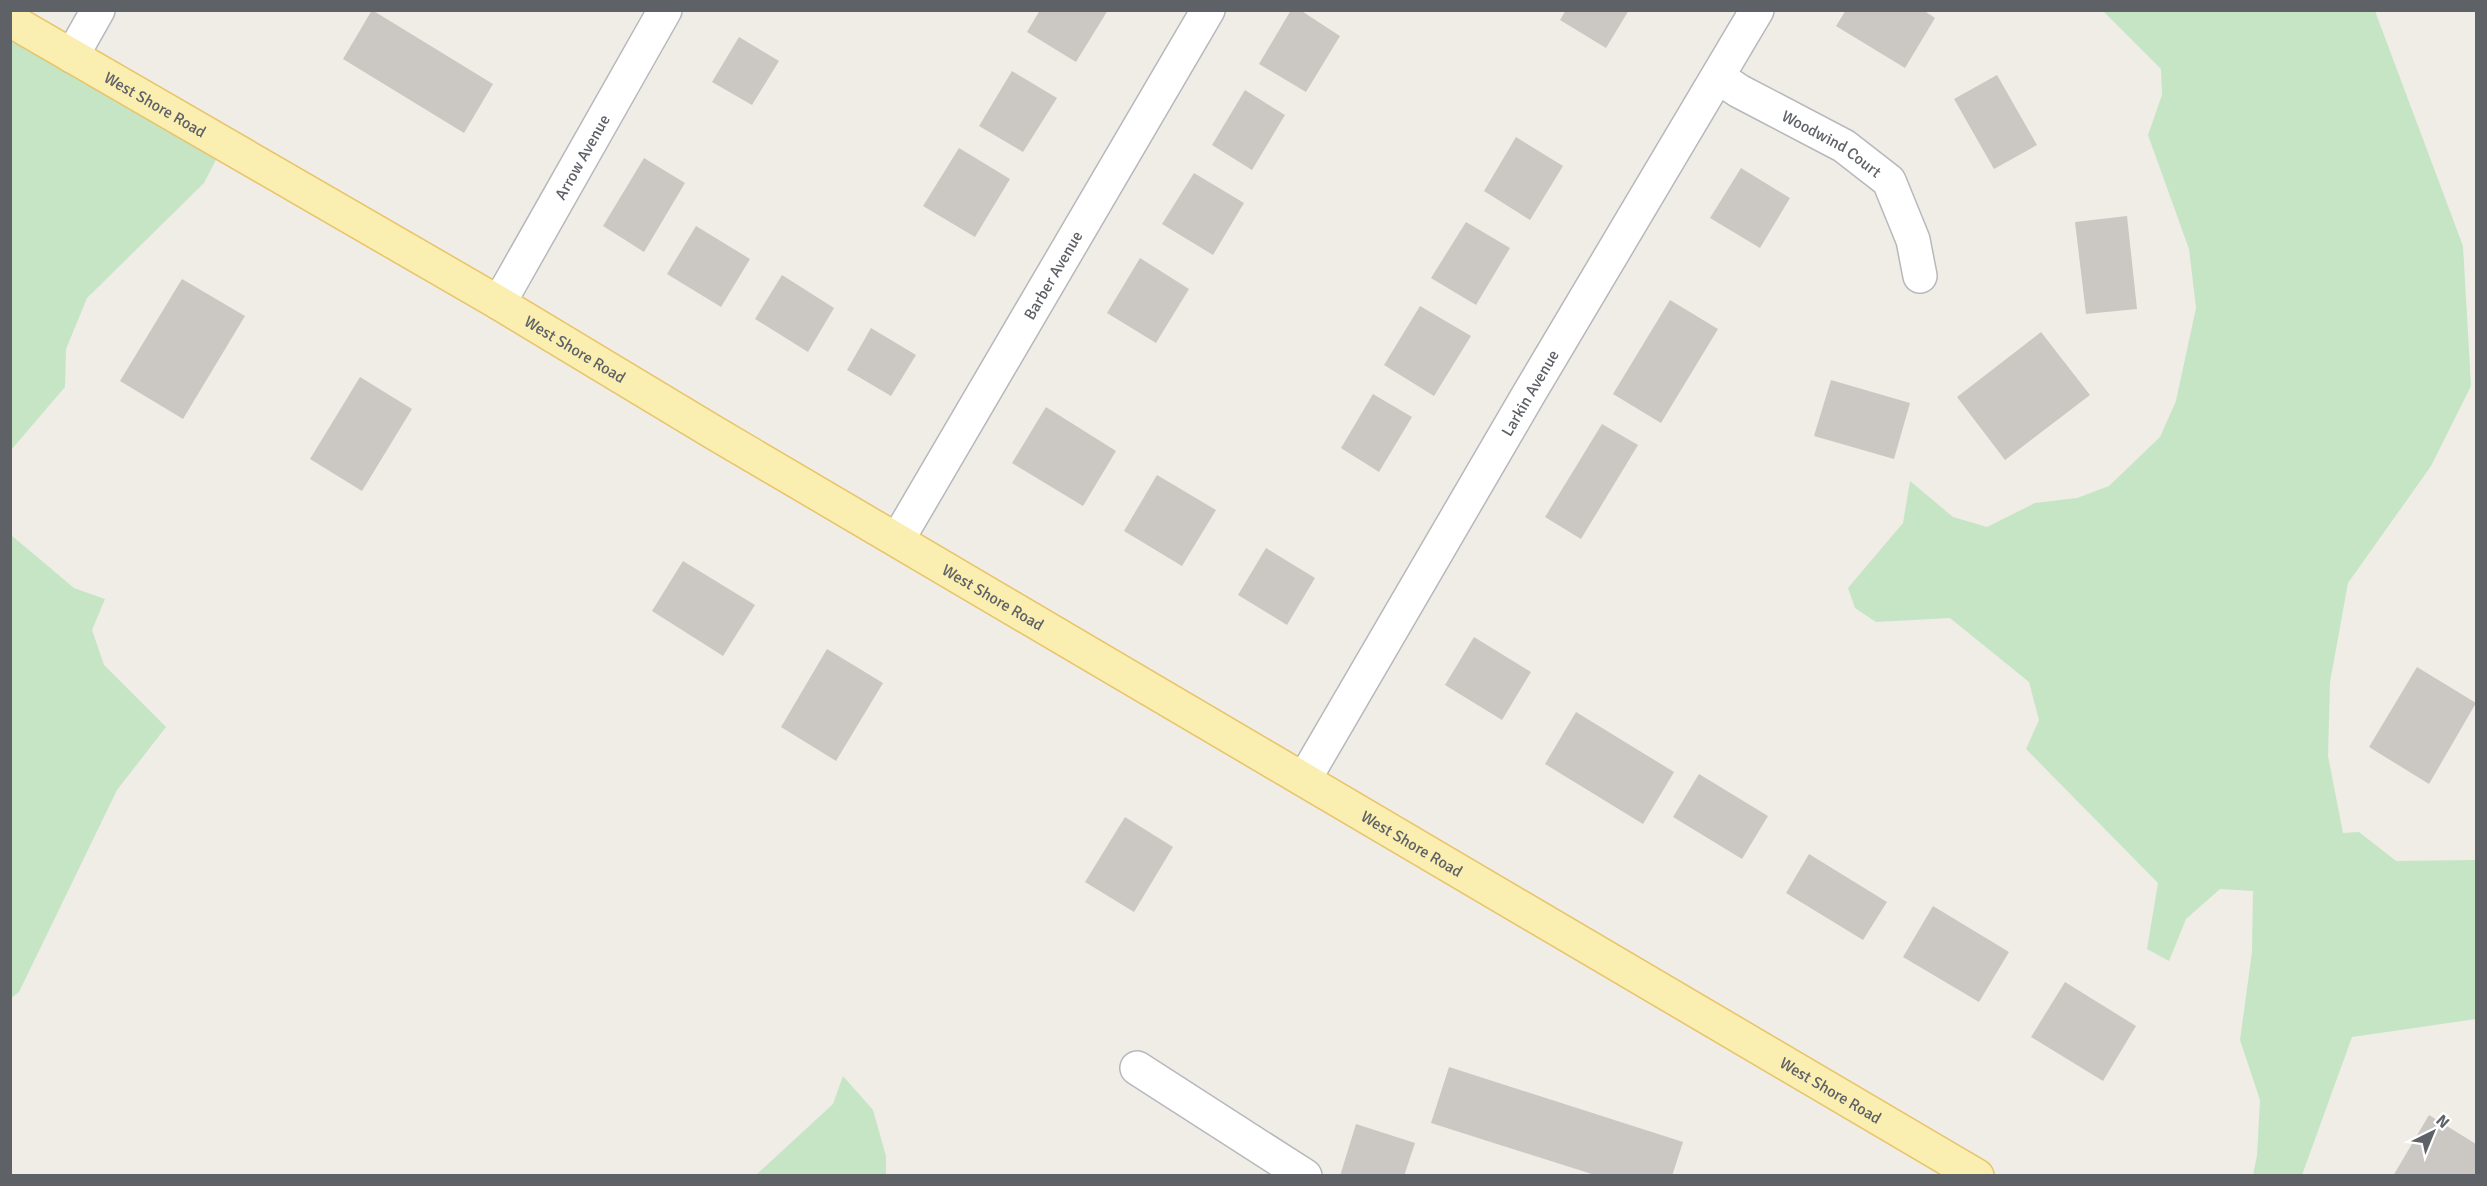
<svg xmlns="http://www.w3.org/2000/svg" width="2487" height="1186" font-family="Signika,sans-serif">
<rect width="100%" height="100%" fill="#efede6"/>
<path fill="#c5e5c5" d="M 2103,11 L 2375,11 L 2463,246 L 2471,386 L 2431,466 L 2348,583 L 2330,682 L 2328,756 L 2343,833 L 2359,832 L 2396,861 L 2476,860 L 2476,1019 L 2352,1037 L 2302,1175 L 2253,1175 L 2257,1156 L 2260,1100 L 2240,1040 L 2252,952 L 2253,891 L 2220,889 L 2186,919 L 2169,961 L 2147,949 L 2158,883 L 2026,749 L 2039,720 L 2029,682 L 1950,618 L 1876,622 L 1855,608 L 1848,588 L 1903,523 L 1910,481 L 1953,517 L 1987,527 L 2035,503 L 2077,498 L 2109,486 L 2160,437 L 2176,401 L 2196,308 L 2189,249 L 2148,135 L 2162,95 L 2161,69 Z
M 11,15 L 223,146 L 204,183 L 87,298 L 66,349 L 65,387 L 11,450 Z
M 11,535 L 74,588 L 105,599 L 92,630 L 104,665 L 166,727 L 117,790 L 19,992 L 11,998 Z
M 843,1076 L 873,1110 L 886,1156 L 886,1175 L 756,1175 L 833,1104 Z"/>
<path fill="#cbc8c4" d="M 372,10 L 493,84 L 464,133 L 343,59 Z
M 1040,10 L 1108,10 L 1076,62 L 1027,32 Z
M 1291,10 L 1300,10 L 1340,36 L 1306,92 L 1259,64 Z
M 1566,10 L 1629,10 L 1606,48 L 1560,20 Z
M 1846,10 L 1923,10 L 1935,18 L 1905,68 L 1836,26 Z
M 739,37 L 779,61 L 752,105 L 712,82 Z
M 1012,71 L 1057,98 L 1023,152 L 979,126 Z
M 1997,75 L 2037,145 L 1994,169 L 1954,99 Z
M 1245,90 L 1285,115 L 1252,170 L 1212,145 Z
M 1516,137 L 1563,166 L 1530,220 L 1484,191 Z
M 959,148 L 1010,179 L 975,237 L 923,206 Z
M 644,158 L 685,183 L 644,252 L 603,226 Z
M 1741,168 L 1790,198 L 1760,248 L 1710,218 Z
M 1194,173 L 1244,203 L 1213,255 L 1162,224 Z
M 2127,216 L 2137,309 L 2086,314 L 2075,222 Z
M 1466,222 L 1510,248 L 1476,305 L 1431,278 Z
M 696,226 L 750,259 L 721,307 L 667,274 Z
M 1140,258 L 1189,289 L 1156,343 L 1107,313 Z
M 782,275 L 834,308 L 808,352 L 755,319 Z
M 182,279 L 245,316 L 183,419 L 120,381 Z
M 1670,300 L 1718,329 L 1661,423 L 1613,394 Z
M 1420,306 L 1471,336 L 1434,396 L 1384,365 Z
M 871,328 L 916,355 L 891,396 L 847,370 Z
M 2041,332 L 2090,395 L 2005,460 L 1957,397 Z
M 360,377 L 412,409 L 362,491 L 310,459 Z
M 1831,380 L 1910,403 L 1894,459 L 1814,436 Z
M 1373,394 L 1412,417 L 1379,472 L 1341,448 Z
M 1046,407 L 1116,451 L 1083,506 L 1012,463 Z
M 1602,424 L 1638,445 L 1581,539 L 1545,517 Z
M 1157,475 L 1216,510 L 1182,566 L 1124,531 Z
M 1266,548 L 1315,578 L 1287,625 L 1238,595 Z
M 683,561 L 755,605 L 723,656 L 652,611 Z
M 1474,637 L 1531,672 L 1502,720 L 1445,685 Z
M 827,649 L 883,683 L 836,761 L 781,727 Z
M 2417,667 L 2476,703 L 2429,784 L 2369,747 Z
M 1576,712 L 1674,772 L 1643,824 L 1545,764 Z
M 1699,774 L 1768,816 L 1742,859 L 1673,817 Z
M 1125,817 L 1173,847 L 1134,912 L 1085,882 Z
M 1809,854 L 1887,902 L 1863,940 L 1786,893 Z
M 1933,906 L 2009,952 L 1979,1002 L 1903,957 Z
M 2065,982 L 2136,1026 L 2103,1081 L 2031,1037 Z
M 1449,1067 L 1683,1142 L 1672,1176 L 1598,1176 L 1431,1123 Z
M 2429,1115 L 2476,1144 L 2476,1176 L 2393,1176 Z
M 1356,1124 L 1415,1143 L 1404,1176 L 1340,1176 Z"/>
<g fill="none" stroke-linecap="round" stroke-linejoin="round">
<defs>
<g id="minor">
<path d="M 72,56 L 98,10"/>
<path id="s1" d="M 1718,77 L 1739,91 L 1844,146 L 1889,181 L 1913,240 L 1920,276"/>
<path id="s2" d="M 499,303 L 665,10"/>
<path id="s3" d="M 898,539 L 1208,10"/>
<path id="s4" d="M 1305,778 L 1527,397 L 1757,10"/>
<path d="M 1137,1068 L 1305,1176"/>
</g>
<g id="major">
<path id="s5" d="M 10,20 L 499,303 L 713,432 L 1977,1176"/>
</g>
</defs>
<use href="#minor" stroke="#b7b8bc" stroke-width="36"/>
<use href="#major" stroke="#e9c366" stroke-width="36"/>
<use href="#minor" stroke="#fff" stroke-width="33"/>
<use href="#major" stroke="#faeeb1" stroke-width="33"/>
</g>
<g text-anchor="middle" stroke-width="4.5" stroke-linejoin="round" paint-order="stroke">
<g font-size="16" fill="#5e6166" stroke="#fff">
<text dy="6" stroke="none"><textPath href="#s5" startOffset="168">West Shore Road</textPath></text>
<text dy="6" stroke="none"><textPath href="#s1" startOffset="132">Woodwind Court</textPath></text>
<text dy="6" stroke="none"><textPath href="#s2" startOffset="168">Arrow Avenue</textPath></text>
<text dy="6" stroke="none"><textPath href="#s3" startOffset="306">Barber Avenue</textPath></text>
<text dy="6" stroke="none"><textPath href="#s5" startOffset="654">West Shore Road</textPath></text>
<text dy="6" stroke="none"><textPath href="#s4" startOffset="446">Larkin Avenue</textPath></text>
<text dy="6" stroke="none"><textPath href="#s5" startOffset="1140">West Shore Road</textPath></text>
<text dy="6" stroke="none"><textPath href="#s5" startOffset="1626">West Shore Road</textPath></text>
<text dy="6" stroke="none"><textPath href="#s5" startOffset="2112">West Shore Road</textPath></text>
</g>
</g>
<rect width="2487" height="1186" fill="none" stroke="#5e6166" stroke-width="24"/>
<g transform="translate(2433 1132) rotate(43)" stroke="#ffffff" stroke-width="4.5" paint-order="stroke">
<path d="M0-4.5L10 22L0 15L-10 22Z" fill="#5e6166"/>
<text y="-9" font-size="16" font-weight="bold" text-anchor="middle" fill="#5e6166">N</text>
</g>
</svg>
